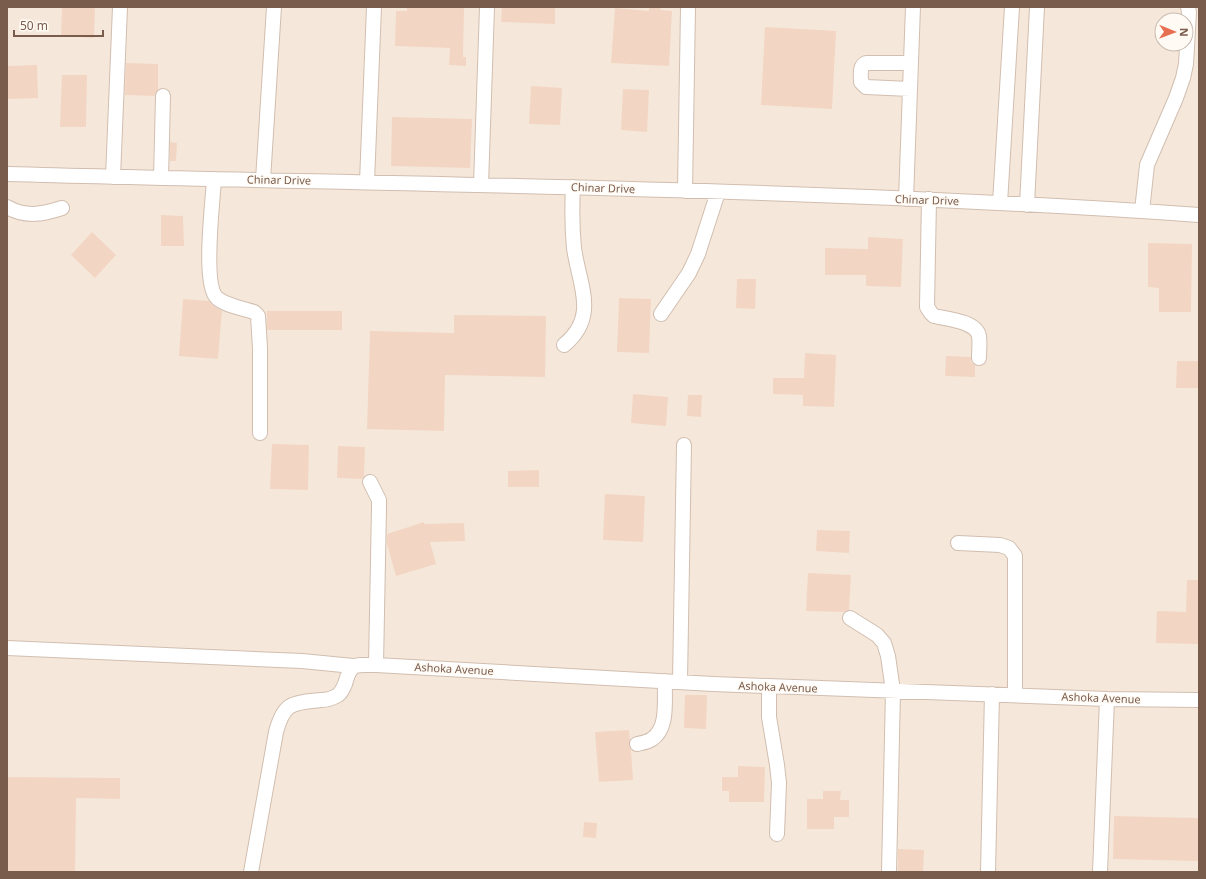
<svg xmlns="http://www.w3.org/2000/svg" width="1206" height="879" font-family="'Noto Sans',sans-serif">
<rect width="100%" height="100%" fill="#fdf6ec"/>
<path fill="#f5e8da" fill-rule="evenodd" d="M 7,7 L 1199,7 L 1199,872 L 7,872 ZM 1162,20 L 1186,20 L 1186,44 L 1162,44 Z"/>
<path fill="#f3d5c3" d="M 62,7 L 95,7 L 94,38 L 61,36 Z
M 407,7 L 464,7 L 463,57 L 466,57 L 466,66 L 449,65 L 450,48 L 395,46 L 396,11 L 407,11 Z
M 502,7 L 555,7 L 555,24 L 501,22 Z
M 649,7 L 661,7 L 660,10 L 672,11 L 669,66 L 611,63 L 615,8 L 649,11 Z
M 765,27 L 836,31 L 832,109 L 761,105 Z
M 126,63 L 158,64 L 158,90 L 154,96 L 125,95 Z
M 37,65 L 38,98 L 7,99 L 7,66 Z
M 62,75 L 87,75 L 86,127 L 60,127 Z
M 531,86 L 562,88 L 560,125 L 529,124 Z
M 623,89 L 649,90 L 647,132 L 621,130 Z
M 392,117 L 472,119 L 470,168 L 391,166 Z
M 170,142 L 177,143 L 176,161 L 170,161 Z
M 161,215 L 183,216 L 184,246 L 161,246 Z
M 92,232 L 116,255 L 95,278 L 71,255 Z
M 868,237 L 903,239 L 901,287 L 866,286 L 866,275 L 825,275 L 825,248 L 868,249 Z
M 1148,243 L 1192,244 L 1191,312 L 1159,312 L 1159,288 L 1148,287 Z
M 737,279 L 756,279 L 755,309 L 736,308 Z
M 619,298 L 651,299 L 649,353 L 617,352 Z
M 183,299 L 209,301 L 212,305 L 222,311 L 218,359 L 179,356 Z
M 267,311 L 342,311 L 342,330 L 267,330 Z
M 454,315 L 546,316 L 545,377 L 445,375 L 444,431 L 367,429 L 370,331 L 454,333 Z
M 805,353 L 836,355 L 834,407 L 803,406 L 803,395 L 773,394 L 773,378 L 804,378 Z
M 946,356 L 971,357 L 971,362 L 975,365 L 975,377 L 945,376 Z
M 1177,361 L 1199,361 L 1199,388 L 1176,388 Z
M 633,394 L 668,397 L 666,426 L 631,423 Z
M 688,395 L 702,395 L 701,417 L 687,416 Z
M 272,444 L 309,445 L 308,490 L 270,489 Z
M 338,446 L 365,447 L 364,476 L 362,479 L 337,478 Z
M 539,470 L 539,487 L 508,487 L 508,471 Z
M 605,494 L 645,496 L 643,542 L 603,540 Z
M 424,522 L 424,524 L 464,523 L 465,541 L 430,542 L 436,564 L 396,576 L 387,544 L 387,534 Z
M 817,530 L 850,531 L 849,553 L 816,551 Z
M 808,573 L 851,575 L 849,610 L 844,612 L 806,611 Z
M 1187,580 L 1199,580 L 1199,644 L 1156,643 L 1157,611 L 1186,612 Z
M 685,695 L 707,695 L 706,729 L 684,728 Z
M 629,730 L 630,740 L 629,745 L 631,750 L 633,780 L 599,782 L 595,732 Z
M 738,766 L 765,767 L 764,802 L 729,802 L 729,791 L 722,791 L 722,777 L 738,777 Z
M 7,777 L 120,778 L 120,799 L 76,798 L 75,872 L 7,872 Z
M 823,791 L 841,791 L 840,800 L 849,800 L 849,817 L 834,817 L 834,829 L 807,829 L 807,799 L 823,799 Z
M 1114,816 L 1199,818 L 1199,861 L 1113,859 Z
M 584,822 L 597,823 L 596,838 L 583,837 Z
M 898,849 L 924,850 L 923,872 L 898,872 Z"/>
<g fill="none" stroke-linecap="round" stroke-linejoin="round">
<defs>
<path id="minor" d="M 910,89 L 866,87 L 861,82 C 861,75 859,66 866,63 L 911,63
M 7,174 C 404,185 802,187 1199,215
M 113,177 L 120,7
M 161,178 L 163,96
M 214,179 C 213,201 202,284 217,298 C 226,306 243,308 254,312 L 258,316 L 260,348 L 260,433
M 263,180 L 274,7
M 367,182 L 374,7
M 481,185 L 487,7
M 685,191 L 688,7
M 906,199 L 913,7
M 929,199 L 927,307 L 931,313 L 934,316 C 947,319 976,321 979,336 C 980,343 979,351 979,358
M 1000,203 L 1012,7
M 1027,205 L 1037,7
M 7,207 C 26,218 43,214 62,208
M 1142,211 L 1147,165 L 1176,98 L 1183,78 L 1186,64 L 1189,12 L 1188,7
M 661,314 L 689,273 L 698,254 L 718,192
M 564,345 C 599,316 579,285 574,248 C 572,228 572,207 573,187
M 370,482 L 379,500 L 379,507 L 376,665
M 958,543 L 1000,545 L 1009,548 L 1015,556 L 1015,695
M 850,618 L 877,635 L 884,643 L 888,656 L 893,691 L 889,872
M 7,648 L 302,661 L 353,666
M 680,682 L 684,445
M 769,686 L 769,717 L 777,765 L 779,783 L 777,834
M 637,744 C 642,743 648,742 652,739 C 669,728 664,699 665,681
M 251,872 L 276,732 C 284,702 292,703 321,700 C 327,700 333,698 338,695 C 342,692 343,688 345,684 C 351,662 355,665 376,665 L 713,684 L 1107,699 L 1199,700
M 988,872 L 992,694
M 1100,872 L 1107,699"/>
</defs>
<use href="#minor" stroke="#d1beb0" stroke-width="16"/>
<use href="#minor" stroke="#fff" stroke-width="14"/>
</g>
<g text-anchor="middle" stroke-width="3" stroke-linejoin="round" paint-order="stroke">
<g font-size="11" fill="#7a5c4d" stroke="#fffaf3">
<text transform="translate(279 180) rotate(1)" y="4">Chinar Drive</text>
<text transform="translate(603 188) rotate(2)" y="4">Chinar Drive</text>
<text transform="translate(927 200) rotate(2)" y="4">Chinar Drive</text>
<text transform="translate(454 669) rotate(3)" y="4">Ashoka Avenue</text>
<text transform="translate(778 687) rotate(2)" y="4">Ashoka Avenue</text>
<text transform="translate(1101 698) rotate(2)" y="4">Ashoka Avenue</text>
</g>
</g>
<rect width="1206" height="879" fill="none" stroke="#7a5c4d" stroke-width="16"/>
<g transform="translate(1174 32) rotate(91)"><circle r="19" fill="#fffaf3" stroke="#cabbb1"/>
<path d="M0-3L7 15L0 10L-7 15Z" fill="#e76f51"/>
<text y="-6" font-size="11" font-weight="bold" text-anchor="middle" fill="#7a5c4d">N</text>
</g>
<path d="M14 30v6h89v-6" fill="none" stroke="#7a5c4d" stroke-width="2"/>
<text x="20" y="30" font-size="12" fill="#7a5c4d" stroke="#fffaf3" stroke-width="3" paint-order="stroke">50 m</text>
</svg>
